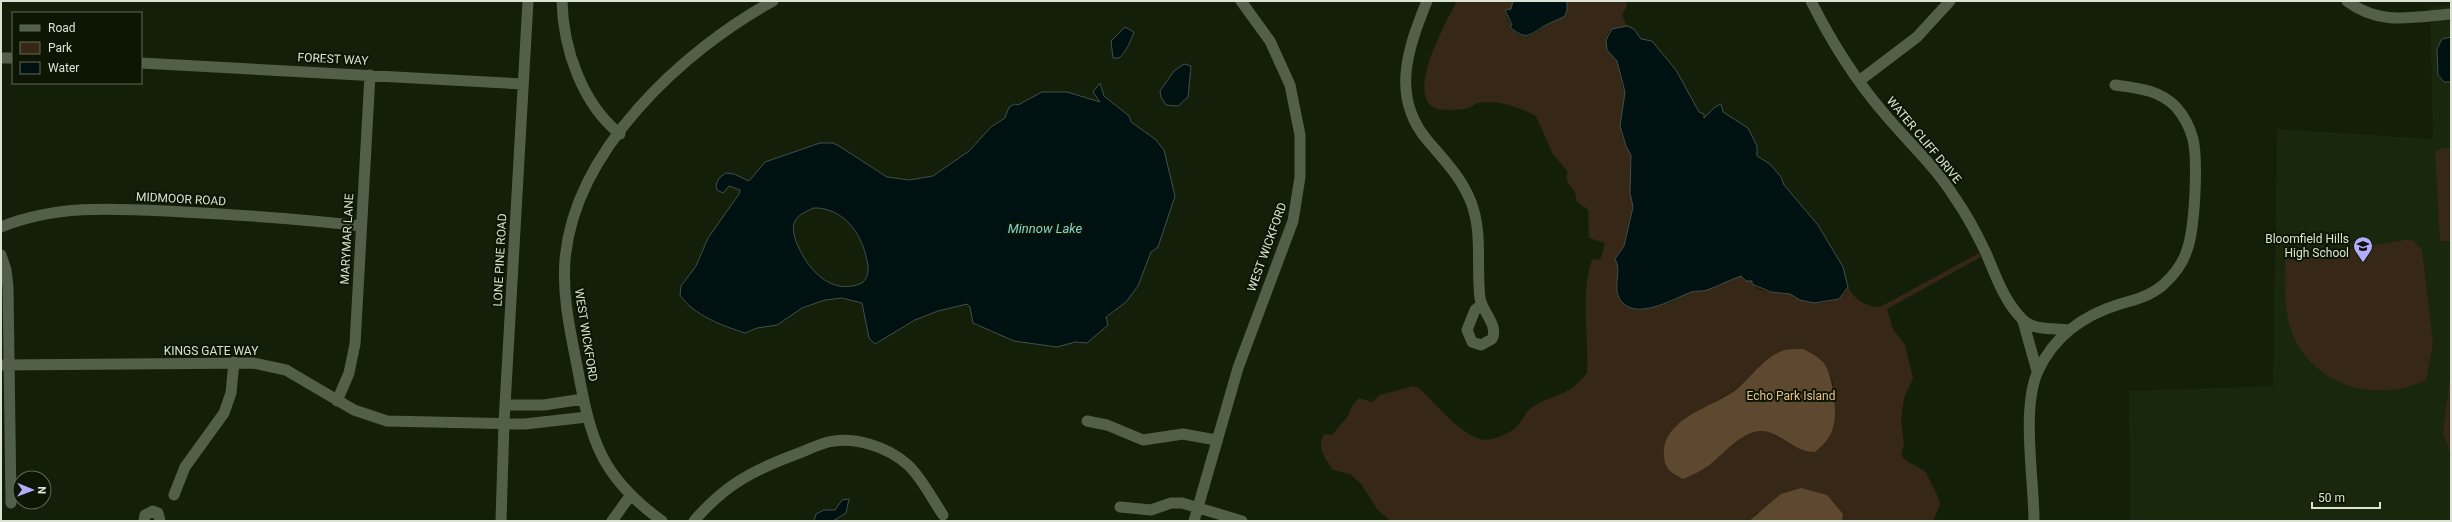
<svg xmlns="http://www.w3.org/2000/svg" width="2452" height="522" font-family="Roboto,sans-serif">
<rect width="100%" height="100%" fill="#141f0a"/>
<path fill="#19270c" d="M 2451,5 L 2451,521 L 2130,521 L 2129,391 L 2273,386 L 2277,129 L 2433,139 L 2430,7 Z"/>
<path fill="#362717" fill-rule="evenodd" d="M 1457,1 L 1513,1 L 1511,9 L 1505,10 L 1508,22 L 1512,25 L 1510,28 L 1519,35 L 1530,36 L 1539,31 L 1545,26 L 1565,16 L 1567,10 L 1567,1 L 1626,2 L 1627,6 L 1622,15 L 1627,26 L 1609,31 L 1606,40 L 1609,53 L 1617,61 L 1625,97 L 1620,120 L 1621,134 L 1631,155 L 1630,171 L 1633,203 L 1624,246 L 1615,259 L 1618,266 L 1617,284 L 1631,308 L 1646,309 L 1669,303 L 1690,292 L 1706,290 L 1741,276 L 1745,281 L 1752,281 C 1754,294 1781,292 1791,294 C 1798,296 1806,302 1814,303 C 1827,303 1844,300 1848,287 C 1855,300 1864,306 1880,307 L 1979,253 L 1981,257 L 1887,309 L 1893,329 L 1905,345 L 1913,378 L 1904,398 L 1901,420 L 1904,444 L 1901,454 L 1905,460 L 1925,471 L 1939,499 L 1940,505 L 1933,521 L 1842,521 L 1843,514 L 1759,511 L 1749,521 L 1390,521 L 1377,509 L 1362,485 L 1350,474 L 1333,470 C 1325,457 1316,449 1324,434 L 1332,435 L 1348,416 L 1352,406 L 1359,398 L 1372,402 L 1380,395 L 1413,386 L 1419,388 C 1435,403 1459,433 1480,439 C 1491,442 1505,435 1514,429 C 1522,423 1524,413 1531,408 C 1553,393 1568,398 1587,373 C 1589,335 1580,296 1592,260 L 1601,259 L 1605,243 L 1589,238 L 1588,210 L 1577,202 L 1575,192 L 1567,181 L 1567,171 L 1553,154 L 1536,116 C 1521,108 1497,99 1478,103 C 1473,105 1469,109 1464,109 C 1461,110 1439,110 1437,109 C 1403,96 1447,21 1457,1 ZM 1763,363 L 1824,363 L 1833,383 L 1834,427 L 1793,446 C 1783,440 1769,429 1757,430 C 1743,432 1718,457 1707,467 L 1682,421 L 1737,389 Z
M 2441,148 L 2451,148 L 2451,241 L 2440,241 L 2435,152 Z
M 2411,239 L 2422,249 L 2433,344 L 2426,380 C 2378,403 2318,388 2294,338 C 2283,314 2285,285 2285,260 Z
M 2451,368 L 2451,456 L 2443,433 Z"/>
<path fill="#5e4930" d="M 1803,349 C 1811,353 1817,356 1823,362 C 1833,374 1838,413 1833,428 C 1830,438 1823,445 1815,452 C 1796,452 1785,437 1768,432 C 1746,425 1724,454 1708,466 C 1701,471 1692,475 1683,479 C 1672,473 1664,469 1664,455 C 1662,418 1714,407 1737,389 C 1752,376 1765,356 1785,350 C 1790,349 1797,349 1803,349 Z
M 1801,488 L 1827,495 L 1843,514 L 1842,521 L 1749,521 L 1781,494 Z"/>
<path fill="#011" stroke="#42504c" fill-rule="evenodd" d="M 1513,1 L 1567,1 L 1567,10 L 1565,16 C 1558,20 1551,22 1544,26 C 1530,35 1526,41 1510,27 L 1512,25 L 1505,10 L 1511,9 Z
M 1627,26 L 1634,29 L 1641,39 L 1652,41 L 1656,46 L 1676,70 L 1699,112 L 1704,114 L 1704,118 L 1715,107 L 1721,104 L 1723,112 L 1748,128 L 1757,146 L 1757,156 L 1770,164 L 1781,177 L 1784,185 L 1818,225 L 1843,267 L 1848,287 L 1839,299 L 1814,303 L 1800,300 L 1790,294 L 1771,292 L 1752,284 L 1752,281 L 1746,281 L 1741,276 C 1729,280 1719,286 1707,290 C 1701,292 1694,290 1689,293 C 1673,299 1633,323 1619,298 C 1613,286 1622,270 1615,259 L 1624,246 L 1633,207 L 1630,193 L 1631,155 L 1626,146 L 1620,126 L 1625,92 L 1617,61 L 1607,50 L 1606,40 L 1612,29 Z
M 1125,27 L 1134,32 C 1130,42 1127,51 1119,58 L 1113,58 L 1111,41 Z
M 2451,37 L 2451,82 L 2444,82 L 2438,75 L 2437,49 L 2442,39 Z
M 1184,64 L 1191,66 L 1188,97 L 1178,106 L 1166,105 L 1161,97 L 1160,91 L 1174,71 Z
M 1100,83 L 1104,96 L 1129,116 L 1131,122 L 1155,139 L 1164,150 L 1175,196 L 1158,247 L 1151,252 L 1138,286 L 1126,302 L 1106,317 L 1108,325 L 1087,343 L 1075,342 L 1057,347 L 1014,341 L 973,323 L 970,307 L 967,304 L 938,311 L 915,320 L 875,344 L 869,338 L 862,303 L 842,298 L 825,300 L 802,308 L 777,325 L 757,328 L 745,333 C 723,326 693,315 680,295 L 681,286 L 696,266 L 708,238 L 739,194 L 740,190 L 729,186 L 723,193 L 717,190 L 716,185 L 719,178 L 726,173 L 734,174 L 749,181 L 765,162 L 820,143 L 833,143 L 839,146 L 887,177 L 909,180 L 933,176 L 969,151 L 991,127 L 1005,118 L 1009,107 L 1015,104 L 1018,105 L 1042,92 L 1067,92 L 1100,102 L 1093,92 ZM 813,208 C 843,207 862,233 867,261 C 869,269 869,277 862,283 C 833,296 810,272 799,248 C 795,240 791,229 795,221 C 799,214 806,212 813,208 Z
M 849,499 L 846,513 L 833,521 L 814,521 L 816,514 L 824,510 L 835,510 L 842,500 Z"/>
<g fill="none" stroke-linecap="round" stroke-linejoin="round">
<path stroke="#536049" stroke-width="11" d="M 562,1 C 563,48 582,104 620,134
M 1427,1 C 1408,48 1390,97 1428,141 C 1445,161 1461,177 1471,202 C 1483,233 1476,266 1480,298 C 1482,312 1499,325 1492,339 L 1481,345 L 1472,342 L 1467,330 L 1475,310 L 1481,305
M 1811,1 C 1831,41 1854,78 1883,112 C 1907,141 1935,166 1955,198 C 1967,215 1977,234 1986,253 C 1996,276 2004,301 2022,319 C 2033,331 2054,328 2068,330
M 2347,1 C 2380,26 2412,17 2451,14
M 1,58 L 13,58
M 141,63 L 523,84
M 1859,81 L 1917,37 L 1950,1
M 1,227 C 60,203 121,209 183,212 C 243,215 302,219 361,226
M 1,255 L 6,270 L 8,287 L 11,503
M 2023,321 L 2037,371
M 1,365 L 253,363 L 286,370 L 354,410 L 387,421 L 525,424 L 587,417
M 337,401 L 349,373 L 355,344 L 370,75
M 505,405 L 544,405 L 583,399
M 1087,421 L 1107,425 L 1143,440 L 1183,434 L 1216,440
M 174,495 L 185,467 L 224,413 L 231,393 L 234,362
M 1120,507 L 1151,510 L 1171,503 L 1182,503 L 1242,521
M 144,521 L 145,515 L 153,511 L 158,513 L 160,521
M 501,521 L 504,423 L 528,1
M 612,521 L 630,496
M 662,521 C 601,477 591,441 578,371 C 571,334 562,298 565,260 C 574,151 682,51 773,1
M 694,521 C 724,486 751,471 794,455 C 805,451 817,445 828,442 C 855,436 888,447 908,465 C 922,478 932,499 943,515
M 1194,521 L 1238,368 L 1293,221 L 1300,177 L 1300,135 L 1290,85 L 1270,41 L 1241,1
M 2034,521 C 2034,479 2021,408 2038,371 C 2054,336 2084,315 2120,304 C 2135,300 2150,296 2163,285 C 2173,276 2183,263 2187,250 C 2195,228 2198,162 2193,139 C 2190,128 2184,116 2176,107 C 2160,90 2138,88 2115,85"/>
</g>
<defs>
<symbol id="school-pin" viewBox="-11 -11 22 30"><path d="M0 17L-7.5 6A9.5 9.5 0 1 1 7.5 6Z" fill="#b3acf9" stroke="#0c1603"/><path d="M0-5L7-2L0 1L-7-2ZM-4 1L0 2.5L4 1V4Q0 6-4 4Z" fill="#111"/></symbol>
</defs>
<g fill-rule="evenodd">
<use href="#school-pin" x="2352" y="235" width="22" height="30"/>
</g>
<g text-anchor="middle" stroke-width="4" stroke-linejoin="round" paint-order="stroke">
<g font-size="12" fill="#dbe3d5" stroke="#0c1603">
<text transform="translate(333 59) rotate(3)" y="4">FOREST WAY</text>
<text transform="translate(1924 140) rotate(50)" y="4">WATER CLIFF DRIVE</text>
<text transform="translate(181 199) rotate(3)" y="4">MIDMOOR ROAD</text>
<text transform="translate(347 239) rotate(-87)" y="4">MARYMAR LANE</text>
<text transform="translate(1267 247) rotate(-70)" y="4">WEST WICKFORD</text>
<text transform="translate(500 260) rotate(-87)" y="4">LONE PINE ROAD</text>
<text transform="translate(586 335) rotate(81)" y="4">WEST WICKFORD</text>
<text x="211" y="355">KINGS GATE WAY</text>
</g>
<g font-size="12" fill="#dbe3d5" stroke="#0c1603" text-anchor="end">
<text x="2349" y="243">Bloomfield Hills<tspan x="2349" dy="14">High School</tspan></text>
</g>
<g font-size="12" fill="#e9bf91" stroke="#0c1603">
<text x="1791" y="400">Echo Park Island</text>
</g>
<g font-size="13" font-style="italic" fill="#86d4d3" stroke="#0c1603">
<text x="1045" y="233">Minnow Lake</text>
</g>
</g>
<rect width="2452" height="522" fill="none" stroke="#dbe3d5" stroke-width="4"/>
<rect x="12" y="12" width="130" height="72" fill="#0c1603" stroke="#5f6857"/>
<rect x="20" y="25" width="20" height="6" fill="#536049" stroke="#5f6857"/>
<text x="48" y="32" font-size="12" fill="#dbe3d5">Road</text>
<rect x="20" y="42" width="20" height="12" fill="#362717" stroke="#5f6857"/>
<text x="48" y="52" font-size="12" fill="#dbe3d5">Park</text>
<rect x="20" y="62" width="20" height="12" fill="#001111" stroke="#5f6857"/>
<text x="48" y="72" font-size="12" fill="#dbe3d5">Water</text>
<g transform="translate(32 490) rotate(91)"><circle r="19" fill="#0c1603" stroke="#5f6857"/>
<path d="M0-3L7 15L0 10L-7 15Z" fill="#b3acf9"/>
<text y="-6" font-size="11" font-weight="bold" text-anchor="middle" fill="#dbe3d5">N</text>
</g>
<path d="M2312 502v6h68v-6" fill="none" stroke="#dbe3d5" stroke-width="2"/>
<text x="2318" y="502" font-size="12" fill="#dbe3d5" stroke="#0c1603" stroke-width="3" paint-order="stroke">50 m</text>
</svg>
